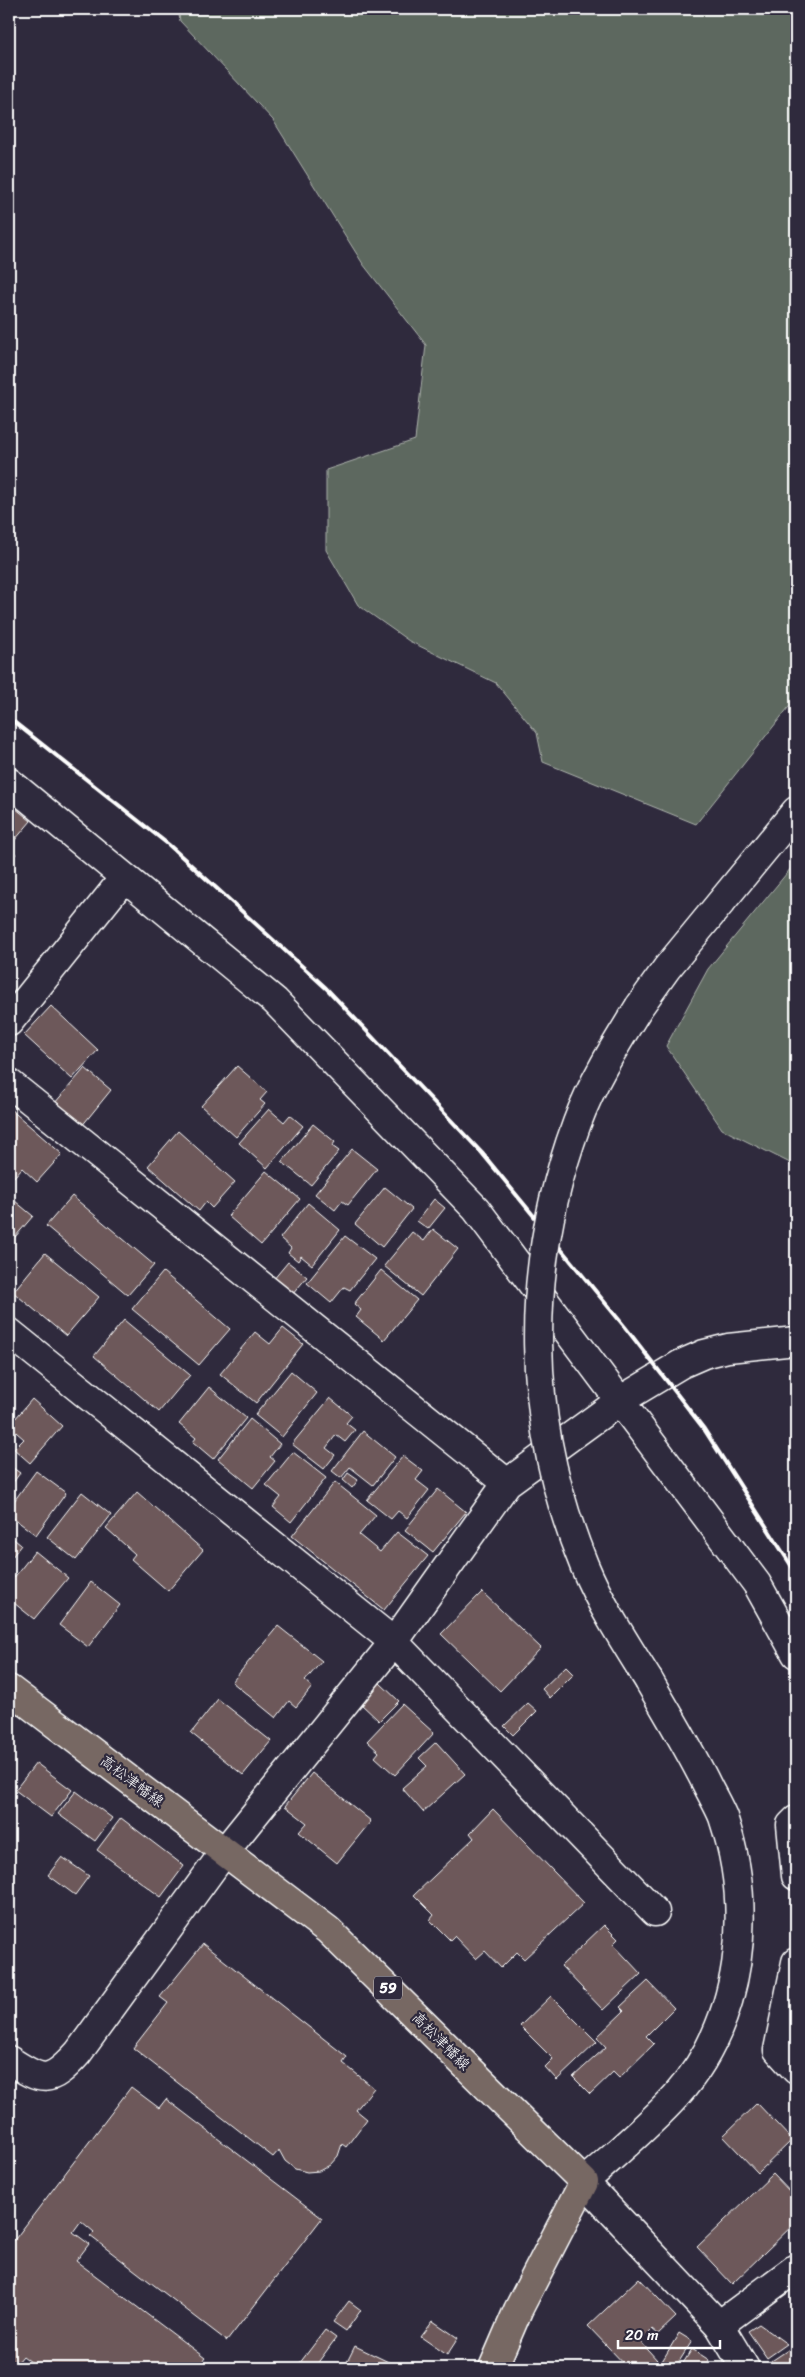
<svg xmlns="http://www.w3.org/2000/svg" width="805" height="2377" font-family="Sriracha,'Klee One',sans-serif">
<rect width="100%" height="100%" fill="#2f2a3d"/>
<filter id="ink" filterUnits="userSpaceOnUse"><feTurbulence type="fractalNoise" baseFrequency=".02" numOctaves="2"/><feDisplacementMap in="SourceGraphic" scale="10" xChannelSelector="R" yChannelSelector="G"/><feConvolveMatrix kernelMatrix="1 2 1 2 8 2 1 2 1" color-interpolation-filters="sRGB"/></filter>
<g filter="url(#ink)">
<path fill="#5d685e" stroke="#aeb4ae" d="M 178,9 L 796,9 L 796,698 L 696,824 L 543,762 L 537,733 L 496,683 L 409,641 L 358,605 L 326,550 L 326,470 L 415,440 L 426,345 L 363,264 L 273,120 L 180,21 Z
M 796,862 L 796,1166 L 722,1129 L 666,1046 L 708,969 Z"/>
<path fill="#6d595a" stroke="#fff" d="M 9,803 L 31,821 L 9,847 Z
M 9,848 L 16,854 L 9,862 Z
M 51,1006 L 98,1050 L 72,1079 L 24,1035 Z
M 237,1066 L 267,1092 L 260,1100 L 265,1104 L 236,1137 L 201,1106 Z
M 85,1068 L 111,1090 L 81,1127 L 54,1104 Z
M 9,1108 L 62,1154 L 37,1182 L 22,1168 L 14,1177 L 9,1173 Z
M 269,1109 L 284,1122 L 290,1115 L 303,1126 L 267,1168 L 239,1143 Z
M 313,1124 L 335,1142 L 332,1146 L 339,1151 L 311,1185 L 282,1162 Z
M 178,1131 L 235,1182 L 212,1208 L 206,1202 L 199,1211 L 148,1166 Z
M 352,1149 L 377,1169 L 348,1205 L 342,1201 L 335,1210 L 315,1194 Z
M 266,1171 L 300,1199 L 261,1245 L 228,1216 Z
M 385,1187 L 412,1209 L 382,1247 L 355,1224 Z
M 9,1196 L 33,1216 L 9,1244 Z
M 72,1196 L 154,1265 L 128,1295 L 46,1226 Z
M 434,1199 L 445,1208 L 428,1229 L 417,1221 Z
M 308,1203 L 340,1230 L 312,1265 L 301,1256 L 298,1261 L 288,1253 L 291,1248 L 280,1238 Z
M 433,1229 L 458,1249 L 421,1296 L 384,1266 L 412,1232 L 424,1241 Z
M 345,1236 L 375,1259 L 350,1290 L 344,1287 L 331,1303 L 307,1283 Z
M 45,1253 L 99,1297 L 66,1336 L 13,1292 Z
M 288,1262 L 307,1277 L 292,1295 L 273,1280 Z
M 381,1270 L 417,1300 L 384,1340 L 356,1317 L 361,1310 L 354,1304 Z
M 163,1272 L 230,1329 L 199,1365 L 132,1309 Z
M 124,1320 L 190,1375 L 159,1412 L 94,1356 Z
M 283,1328 L 303,1344 L 256,1403 L 220,1374 L 255,1332 L 270,1344 Z
M 291,1371 L 317,1393 L 282,1437 L 255,1415 Z
M 209,1387 L 246,1418 L 213,1459 L 193,1442 L 196,1438 L 179,1424 Z
M 330,1398 L 352,1416 L 346,1423 L 355,1430 L 345,1442 L 336,1435 L 326,1448 L 335,1455 L 324,1469 L 292,1444 Z
M 32,1399 L 62,1426 L 30,1463 L 14,1449 L 24,1439 L 9,1426 Z
M 250,1419 L 280,1444 L 270,1457 L 275,1461 L 253,1488 L 218,1459 Z
M 363,1431 L 395,1457 L 373,1485 L 350,1467 L 341,1478 L 332,1471 Z
M 293,1452 L 326,1478 L 291,1522 L 273,1507 L 281,1497 L 266,1485 Z
M 403,1456 L 423,1471 L 416,1480 L 429,1490 L 407,1518 L 398,1511 L 391,1519 L 367,1500 Z
M 9,1465 L 20,1473 L 9,1488 Z
M 36,1471 L 66,1493 L 36,1535 L 9,1515 L 9,1508 Z
M 348,1473 L 358,1480 L 352,1488 L 343,1480 Z
M 335,1482 L 376,1515 L 359,1535 L 380,1552 L 397,1532 L 428,1556 L 384,1610 L 292,1536 Z
M 438,1489 L 466,1512 L 433,1552 L 405,1530 Z
M 82,1492 L 111,1515 L 76,1560 L 47,1537 Z
M 137,1492 L 203,1550 L 168,1591 L 131,1559 L 135,1554 L 106,1528 Z
M 9,1535 L 21,1545 L 9,1561 Z
M 35,1551 L 68,1578 L 34,1619 L 9,1599 L 9,1584 Z
M 91,1582 L 120,1605 L 88,1647 L 59,1625 Z
M 482,1592 L 541,1648 L 500,1691 L 441,1634 Z
M 278,1626 L 322,1661 L 305,1681 L 312,1687 L 296,1707 L 289,1701 L 276,1718 L 232,1682 Z
M 566,1666 L 574,1674 L 550,1698 L 542,1689 Z
M 380,1683 L 399,1701 L 379,1721 L 360,1703 Z
M 218,1699 L 271,1741 L 243,1775 L 191,1733 Z
M 528,1703 L 537,1711 L 513,1735 L 504,1726 Z
M 402,1704 L 434,1733 L 395,1775 L 375,1757 L 379,1752 L 367,1741 Z
M 436,1742 L 465,1774 L 423,1812 L 402,1788 L 427,1766 L 419,1758 Z
M 36,1763 L 72,1790 L 51,1817 L 15,1790 Z
M 312,1773 L 371,1821 L 337,1863 L 299,1832 L 307,1823 L 285,1806 Z
M 76,1791 L 112,1818 L 95,1841 L 58,1814 Z
M 493,1809 L 584,1903 L 524,1959 L 517,1952 L 501,1968 L 485,1951 L 476,1959 L 454,1936 L 450,1940 L 430,1920 L 434,1915 L 414,1895 L 474,1838 L 470,1833 Z
M 121,1818 L 184,1866 L 161,1897 L 97,1850 Z
M 62,1857 L 89,1876 L 75,1895 L 48,1875 Z
M 604,1925 L 618,1939 L 613,1944 L 641,1974 L 603,2010 L 561,1966 Z
M 203,1944 L 347,2057 L 343,2063 L 374,2088 L 356,2110 L 367,2119 L 346,2147 L 342,2144 L 338,2156 L 330,2165 L 319,2171 L 307,2172 L 295,2169 L 285,2161 L 279,2150 L 273,2157 L 133,2048 L 168,2003 L 160,1997 Z
M 648,1981 L 674,2008 L 646,2036 L 654,2044 L 619,2078 L 613,2072 L 590,2094 L 573,2077 L 606,2047 L 597,2037 L 624,2011 L 620,2007 Z
M 551,1996 L 597,2042 L 557,2080 L 545,2067 L 553,2059 L 520,2026 Z
M 131,2087 L 159,2108 L 166,2099 L 322,2218 L 227,2341 L 90,2236 L 94,2232 L 81,2221 L 73,2232 L 89,2244 L 76,2261 L 205,2358 L 197,2368 L 39,2368 L 23,2356 L 13,2368 L 9,2368 L 9,2247 Z
M 757,2103 L 792,2140 L 758,2173 L 723,2136 Z
M 773,2174 L 796,2198 L 796,2222 L 732,2284 L 697,2247 Z
M 639,2278 L 676,2317 L 658,2334 L 652,2329 L 640,2341 L 657,2360 L 648,2368 L 628,2368 L 588,2326 Z
M 349,2301 L 361,2310 L 346,2331 L 333,2322 Z
M 433,2321 L 458,2338 L 447,2355 L 421,2337 Z
M 759,2324 L 787,2344 L 767,2358 L 748,2331 Z
M 325,2330 L 336,2338 L 314,2368 L 296,2368 Z
M 679,2333 L 692,2341 L 675,2368 L 658,2368 Z
M 355,2346 L 401,2368 L 344,2368 Z
M 794,2346 L 796,2349 L 796,2368 L 770,2368 L 767,2364 Z
M 692,2349 L 709,2360 L 703,2368 L 680,2368 Z"/>
<g fill="none" stroke-linecap="round" stroke-linejoin="round">
<defs>
<path id="street" d="M 9,782 L 275,1001 L 476,1209 L 757,1584 L 796,1654
M 9,1022 L 124,878
M 9,1083 L 507,1483
M 9,1332 L 394,1642 L 655,1912
M 796,1820 L 791,1825 L 796,1876
M 796,1962 L 778,2050 L 796,2070
M 9,2060 C 43,2082 49,2085 78,2053 L 225,1851 L 394,1642 L 507,1483 L 621,1400 L 681,1364 L 704,1354 L 728,1348 L 796,1341
M 719,2325 L 796,2268"/>
<path id="secondary" d="M 639,1007 L 667,968 L 796,811
M 649,1681 C 669,1716 690,1750 708,1787 C 713,1797 719,1807 723,1817 C 754,1910 743,2021 676,2096 C 648,2127 615,2154 584,2182 L 719,2325 L 745,2368"/>
<path id="primary" d="M 9,1689 L 328,1930 L 584,2182 L 518,2310 L 493,2368"/>
</defs>
<use href="#street" stroke="#fff" stroke-width="31"/>
<use href="#secondary" stroke="#fff" stroke-width="31"/>
<use href="#primary" stroke="#fff" stroke-width="31"/>
<use href="#street" stroke="#2f2a3d" stroke-width="28"/>
<use href="#secondary" stroke="#2f2a3d" stroke-width="28"/>
<use href="#primary" stroke="#776864" stroke-width="28"/>
<path stroke="#fff" stroke-width="4" d="M 9,718 L 169,845 L 224,895 L 326,988 L 482,1153 L 625,1327 L 704,1429 L 796,1573"/>
<defs>
<path id="secondary-bridge" d="M 639,1007 C 616,1044 592,1082 577,1123 C 523,1270 525,1421 584,1565 C 601,1606 626,1644 649,1681"/>
</defs>
<use href="#secondary-bridge" stroke="#fff" stroke-width="31" stroke-linecap="butt"/>
<use href="#secondary-bridge" stroke="#2f2a3d" stroke-width="28"/>
</g>
</g>
<g text-anchor="middle" stroke-width="4.5" stroke-linejoin="round" paint-order="stroke">
<rect fill="#2f2a3d" stroke="#c1bfc5" stroke-width="1" x="374" y="1976.5" width="28" height="23" rx="4"/>
<g font-size="14" font-weight="bold" fill="#fff">
<text x="388" y="1993">59</text>
</g>
<g font-size="15" fill="#fff" stroke="#2f2a3d">
<text transform="translate(132 1781) rotate(37)" y="5">高松津幡線</text>
<text transform="translate(441 2041) rotate(45)" y="5">高松津幡線</text>
</g>
</g>
<rect width="805" height="2377" fill="none" stroke="#2f2a3d" stroke-width="30"/>
<rect x="15" y="15" width="775" height="2347" fill="none" stroke="#fff" stroke-width="2" filter="url(#ink)"/>
<path d="M618 2340v8h102v-8" fill="none" stroke="#ffffff" stroke-width="2.5"/>
<text x="625" y="2340" font-size="15" fill="#ffffff" stroke="#2f2a3d" stroke-width="4" paint-order="stroke">20 m</text>
</svg>
